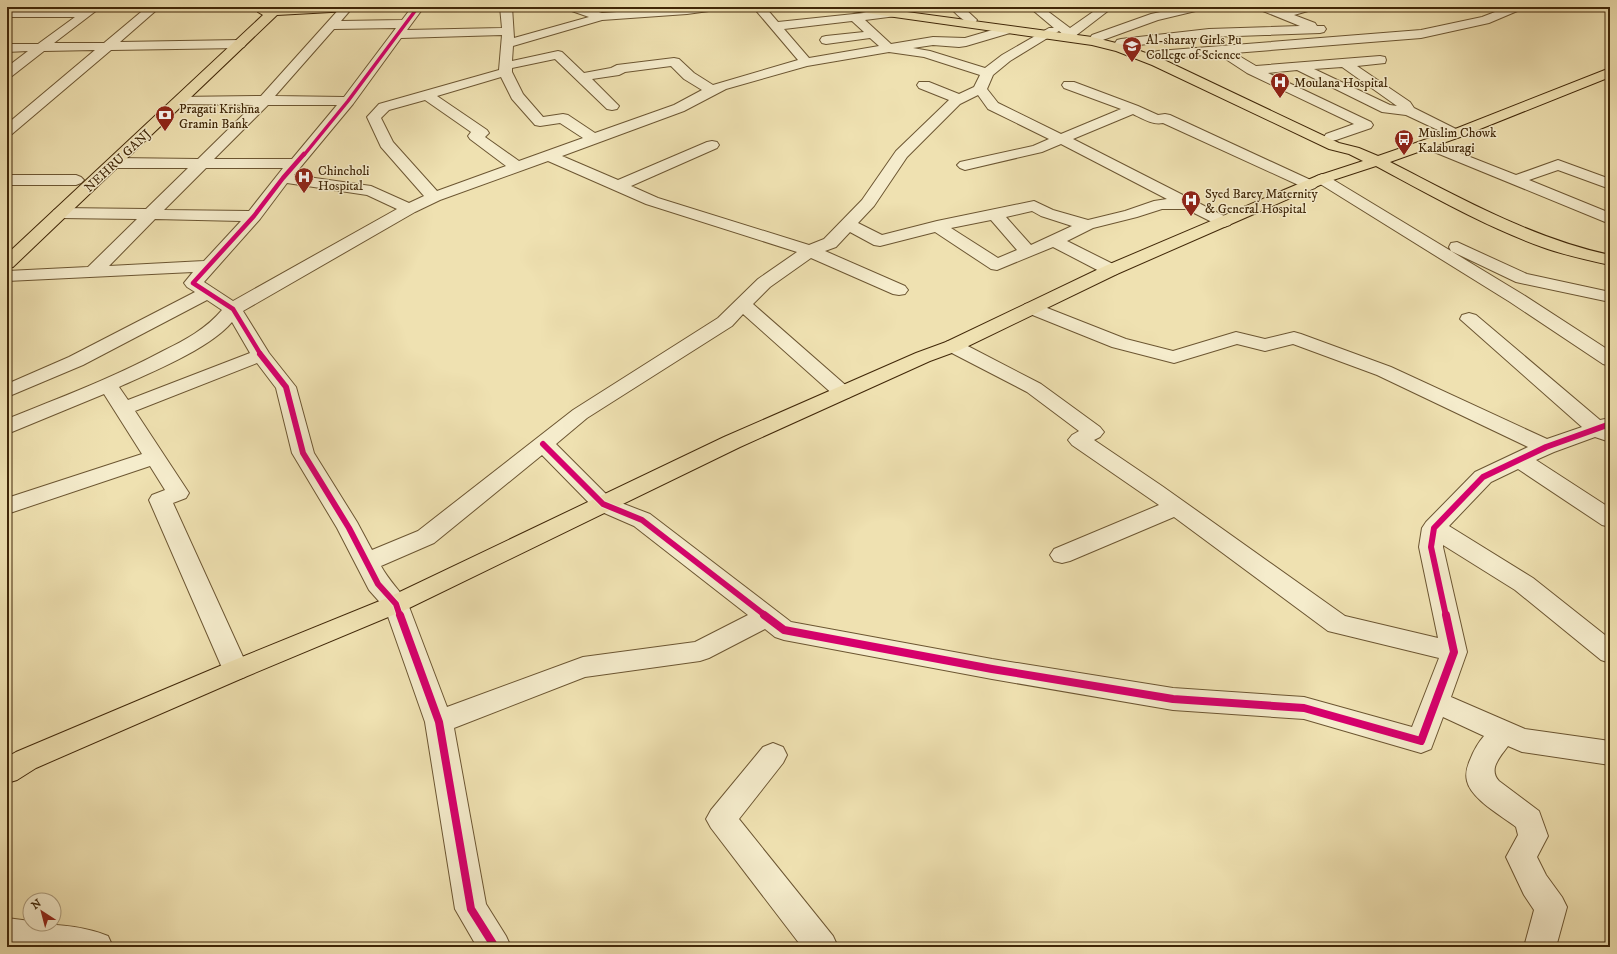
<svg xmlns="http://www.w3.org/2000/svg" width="1617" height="954" font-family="'IM FELL DW Pica',serif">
<rect width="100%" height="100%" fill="#efe1b1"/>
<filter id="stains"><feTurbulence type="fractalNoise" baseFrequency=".005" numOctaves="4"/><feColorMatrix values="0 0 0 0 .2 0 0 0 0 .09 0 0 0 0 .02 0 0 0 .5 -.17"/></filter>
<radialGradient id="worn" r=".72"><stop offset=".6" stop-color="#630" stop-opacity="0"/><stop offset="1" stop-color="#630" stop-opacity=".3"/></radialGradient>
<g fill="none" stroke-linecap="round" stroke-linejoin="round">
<defs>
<path id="minor" d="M 88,7 L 101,7 L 54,43 L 104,43 L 147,7 L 160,7 L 120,42 L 240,40 L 244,41 L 246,44 L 244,47 L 240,48 L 111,50 L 12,134 L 7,135 L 7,124 L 95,50 L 44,51 L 12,76 L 7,77 L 7,67 L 28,51 L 7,52 L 7,44 L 38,44 L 75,17 L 7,17 L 7,9 L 84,9 Z
M 341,7 L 353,7 L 341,21 L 402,20 L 412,7 L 424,7 L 407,30 L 502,28 L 500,7 L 512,7 L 514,38 L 589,17 L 566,9 L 564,7 L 582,7 L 602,13 L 691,7 L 722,7 L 720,9 L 716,10 L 687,14 L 602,20 L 513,46 L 512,61 L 558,51 L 562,52 L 584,73 L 611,68 L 617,65 L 674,58 L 679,59 L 694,73 L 713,85 L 798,60 L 753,7 L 765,7 L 778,22 L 892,10 L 896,12 L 898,14 L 896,16 L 865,20 L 891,44 L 933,37 L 965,38 L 1006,26 L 1010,27 L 1012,30 L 1010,33 L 966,46 L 959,47 L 933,45 L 913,48 L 930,51 L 985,68 L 1002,55 L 1049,28 L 1054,28 L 1029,7 L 1042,7 L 1070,28 L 1100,7 L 1113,7 L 1074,37 L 1066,37 L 1059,31 L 1010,61 L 993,75 L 987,89 L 998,103 L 1061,134 L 1121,109 L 1064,88 L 1062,85 L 1064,82 L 1074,82 L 1138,106 L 1158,115 L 1165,114 L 1170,115 L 1315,182 L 1318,185 L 1315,188 L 1310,190 L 1305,188 L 1163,123 C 1152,125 1143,119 1133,114 L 1073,139 L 1230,219 L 1232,222 L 1230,225 L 1224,227 L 1218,225 L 1186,209 L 1162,209 L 1137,217 L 1093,228 L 1067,241 L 1117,266 L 1120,270 L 1117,274 L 1111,275 L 1105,274 L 1053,247 L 997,270 L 991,269 L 935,232 L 880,246 L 874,245 L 850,232 L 836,247 L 825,251 L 905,286 L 908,290 L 905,294 L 899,295 L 893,294 L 811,258 L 770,287 L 753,304 L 850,389 L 853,393 L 850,397 L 843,399 L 836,397 L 743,314 L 732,326 L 587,418 L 556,444 L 611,499 L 650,514 L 791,622 L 992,659 L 1173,688 L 1304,697 L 1412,727 L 1439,658 L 1328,631 L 1174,517 L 1070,561 L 1062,563 L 1054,561 L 1050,555 L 1054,549 L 1159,505 L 1072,445 L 1068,440 L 1072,435 L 1079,431 L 1027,392 L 946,350 L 943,346 L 946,342 L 953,340 L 960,342 L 1041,384 L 1100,427 L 1104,432 L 1100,437 L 1094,440 L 1162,486 L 1345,616 L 1438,638 L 1419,547 L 1422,528 L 1426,522 L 1475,472 L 1528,447 L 1377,375 L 1293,344 L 1265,351 L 1237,344 L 1174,363 L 1112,347 L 1025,312 L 1022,308 L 1025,304 L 1031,303 L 1037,304 L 1126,339 L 1173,351 L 1236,332 L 1265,339 L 1294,332 L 1301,334 L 1391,367 L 1547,439 L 1582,427 L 1460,319 L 1462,315 L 1469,313 L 1476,315 L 1600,420 L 1610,418 L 1610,440 L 1607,441 L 1595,437 L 1554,452 L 1536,460 L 1610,508 L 1610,527 L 1602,525 L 1518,469 L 1491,482 L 1449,526 L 1533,578 L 1610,639 L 1610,663 L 1601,660 L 1515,590 L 1443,545 L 1443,547 L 1467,652 L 1451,697 L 1525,729 L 1610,741 L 1610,765 L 1522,752 L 1508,746 C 1500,757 1488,769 1499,781 L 1539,811 L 1548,836 L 1537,857 L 1546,875 L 1562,897 L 1567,907 L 1556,947 L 1524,947 L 1534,910 L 1524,895 L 1506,857 L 1518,835 L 1516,827 C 1502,816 1471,799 1467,781 C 1465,773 1467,767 1470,760 C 1474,750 1478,743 1484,736 L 1443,717 L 1431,749 L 1421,753 L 1304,719 L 1173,710 L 992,679 L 784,640 L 775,637 L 765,629 L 709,658 L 700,661 L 585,677 L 454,728 L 486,904 L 506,936 L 511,947 L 477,947 L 455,909 L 425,722 L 385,608 L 369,590 L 337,528 L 292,453 L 276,388 L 257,363 L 135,411 L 189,493 L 186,498 L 173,503 L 249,670 L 245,677 L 236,680 L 227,677 L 223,670 L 149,500 L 152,495 L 165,490 L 150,466 L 7,514 L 7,498 L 142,454 L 104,394 L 7,434 L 7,419 C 59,398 113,378 163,351 C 185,340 206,329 222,310 L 207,300 L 83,365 L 7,397 L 7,384 L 69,357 L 195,292 L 187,287 L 184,283 L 193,272 L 7,281 L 7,271 L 88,267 L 137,219 L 60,218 L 54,216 L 52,213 L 54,210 L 60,208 L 146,209 L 188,168 L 115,168 L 110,166 L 107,163 L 110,160 L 115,158 L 198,159 L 253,105 L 181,104 L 176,103 L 174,100 L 176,97 L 261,96 ZM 852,21 L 864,32 L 826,36 L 822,37 L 820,40 L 822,43 L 826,44 L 870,38 L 879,46 L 809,58 L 784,29 ZM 396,28 L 344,97 L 275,96 L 334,29 ZM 502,35 L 499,70 L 379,104 L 367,117 L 381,147 L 424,196 L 409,203 L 371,186 L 294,175 L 353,104 L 401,38 ZM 889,52 L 924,57 L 980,75 L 974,87 L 959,94 L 929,82 L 919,82 L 917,85 L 919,88 L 949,100 L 896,151 L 862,200 L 824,239 L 809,245 L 658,198 L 631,186 L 717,148 L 719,145 L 717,142 L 712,141 L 707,142 L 618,180 L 562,156 L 684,111 L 726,89 L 807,66 ZM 555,59 L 607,109 L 612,110 L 617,109 L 619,106 L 592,79 L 619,75 L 625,72 L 671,66 L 684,79 L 702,90 L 674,105 L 595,133 L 568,115 L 563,114 L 543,117 L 523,94 L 512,72 L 512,68 ZM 501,77 L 512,99 L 535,125 L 540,126 L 560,123 L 583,138 L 519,161 L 485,137 L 489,133 L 487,130 L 437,96 ZM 978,95 L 988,109 L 1049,139 L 1033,146 L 960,162 L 957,165 L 960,168 L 965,170 L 1042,152 L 1061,144 L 1167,199 L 1154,201 L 1125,211 L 1088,220 L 1053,210 L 1034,201 L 937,221 L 882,235 L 858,223 L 874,206 L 907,157 L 960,104 ZM 425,100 L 471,132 L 468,136 L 470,139 L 506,166 L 437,191 L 393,142 L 381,118 L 389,110 ZM 268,105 L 337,105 L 292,159 L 214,159 ZM 548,161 L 646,204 L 797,252 L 758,279 L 718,318 L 573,410 L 418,531 L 372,550 L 357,522 L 314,453 L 296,387 L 269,353 L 243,311 L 415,212 L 440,200 ZM 206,168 L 283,168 L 249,211 L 164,210 ZM 287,183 L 367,195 L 397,209 L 233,301 L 204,282 L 260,219 ZM 1032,211 L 1041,216 L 1072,226 L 1031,245 L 1006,217 ZM 155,219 L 241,221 L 204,261 L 109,266 ZM 991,220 L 1017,250 L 998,258 L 951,228 ZM 232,322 L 250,353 L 128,400 L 119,387 C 152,372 209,349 232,322 ZM 542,455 L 595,509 L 634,526 L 748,615 L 695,642 L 583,657 L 447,707 L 408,604 C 400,590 389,581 381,566 L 434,543 Z
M 950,7 L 963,7 L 977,20 L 975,23 C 966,25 956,14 950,7 Z
M 1184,7 L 1206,7 L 1204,9 L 1158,20 L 1100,41 L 1092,41 L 1090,38 L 1092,35 L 1151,14 Z
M 1256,7 L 1272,7 L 1283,11 L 1298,7 L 1317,7 L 1315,9 L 1294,15 L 1315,23 L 1317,26 L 1324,26 L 1326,29 L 1324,32 L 1320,33 L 1209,37 L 1121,47 L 1117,46 L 1115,43 L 1117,40 L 1121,39 L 1209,29 L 1300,26 L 1258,9 Z
M 1508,7 L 1524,7 L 1522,9 L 1489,23 L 1421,38 L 1234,53 L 1256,66 L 1380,56 L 1385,57 L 1386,60 L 1385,63 L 1357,66 L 1410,102 L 1414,108 L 1460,131 L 1462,134 L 1460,137 L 1455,138 L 1406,115 L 1382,112 L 1297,70 L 1268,73 L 1371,122 L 1373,125 L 1371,128 L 1336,140 L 1331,141 L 1326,140 L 1324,137 L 1326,134 L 1354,124 L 1247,73 L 1218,54 L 1158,59 L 1154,58 L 1152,55 L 1154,52 L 1158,51 L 1421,30 L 1482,17 ZM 1342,67 L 1397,106 L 1390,105 L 1314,69 Z
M 1427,140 L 1516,175 L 1558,160 L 1610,179 L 1610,189 L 1558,170 L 1529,180 L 1610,213 L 1610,224 L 1422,147 L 1420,144 L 1422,141 Z
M 1322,174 L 1327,176 L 1522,294 L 1610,351 L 1610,366 L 1603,364 L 1510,302 L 1317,182 L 1314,179 L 1317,176 Z
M 7,175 L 76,175 L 81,177 L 84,180 L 81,183 L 76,185 L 7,185 Z
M 1457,242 L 1527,274 L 1610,292 L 1610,302 L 1516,282 L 1451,251 L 1449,247 L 1451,243 Z
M 773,743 L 783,747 L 787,755 L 783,763 L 739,819 L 833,936 L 838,947 L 802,947 L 711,828 L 706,819 L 711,810 L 763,747 Z
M 7,918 L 30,921 L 30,924 C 56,924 84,926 108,936 L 113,947 L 7,947 Z"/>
<path id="major" d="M 272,7 L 373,7 L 371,9 L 367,10 L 277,15 L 13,267 L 7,268 L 7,254 L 263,15 L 258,12 L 260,10 Z
M 839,7 L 870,7 L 1092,37 L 1124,45 L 1162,59 L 1339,143 L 1359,148 L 1378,156 L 1450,131 L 1610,68 L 1610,77 L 1460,137 L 1390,162 C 1461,198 1531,238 1610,255 L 1610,265 C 1587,260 1564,255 1542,247 C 1484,226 1430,195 1376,166 L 1327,182 L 1117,274 L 960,350 L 930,361 L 740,447 L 405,610 L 245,677 L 36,768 L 17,780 L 7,783 L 7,757 L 16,752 L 227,663 L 387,598 L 724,437 L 916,353 L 946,342 L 1105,266 L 1317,176 L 1363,161 L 1349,154 L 1329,149 L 1152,65 L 1116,51 L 1092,45 L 845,10 L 841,9 Z"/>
</defs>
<use href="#minor" stroke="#6c5632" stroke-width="2"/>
<use href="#major" stroke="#402708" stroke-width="2"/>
<use href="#minor" fill="#f5eccc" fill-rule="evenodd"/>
<use href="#major" fill="#efe1b1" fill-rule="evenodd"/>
<defs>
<path id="cycleway-far3" d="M 304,155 L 348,101 L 418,7"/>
<path id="cycleway-far2" d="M 261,355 L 233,309 L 193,283 L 254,216 L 283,178 L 304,154"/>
<path id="cycleway-far1" d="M 260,354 L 286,387 L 303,453 L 349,528 L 378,584 L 396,604 L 400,616
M 543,444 L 603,504 L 642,520 L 766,616
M 1446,616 L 1431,547 L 1434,528 L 1483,477 L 1546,447 L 1610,424"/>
<path id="cycleway" d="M 400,615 L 439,722 L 471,909 L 495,947
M 764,615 L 784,630 L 992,669 L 1173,699 L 1304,708 L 1421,741 L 1454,652 L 1446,615"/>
</defs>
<use href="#cycleway-far3" stroke="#f5eccc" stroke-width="5"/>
<use href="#cycleway-far2" stroke="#f5eccc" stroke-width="6"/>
<use href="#cycleway-far1" stroke="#f5eccc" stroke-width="8"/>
<use href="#cycleway" stroke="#f5eccc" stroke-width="10"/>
<use href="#cycleway-far3" stroke="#d6006c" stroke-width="3.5"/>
<use href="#cycleway-far2" stroke="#d6006c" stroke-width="4.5"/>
<use href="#cycleway-far1" stroke="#d6006c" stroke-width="6"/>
<use href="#cycleway" stroke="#d6006c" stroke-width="8"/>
</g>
<defs>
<symbol id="university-pin" viewBox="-11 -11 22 30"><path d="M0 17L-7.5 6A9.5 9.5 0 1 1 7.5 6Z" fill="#8f2418" stroke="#f5eccc"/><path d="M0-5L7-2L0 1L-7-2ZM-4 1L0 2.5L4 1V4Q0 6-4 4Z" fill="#fff"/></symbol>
<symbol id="hospital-pin" viewBox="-11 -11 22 30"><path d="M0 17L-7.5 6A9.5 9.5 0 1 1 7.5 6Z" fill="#8f2418" stroke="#f5eccc"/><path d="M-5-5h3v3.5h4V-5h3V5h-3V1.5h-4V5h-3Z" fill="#fff"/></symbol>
<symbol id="bank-pin" viewBox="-11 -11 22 30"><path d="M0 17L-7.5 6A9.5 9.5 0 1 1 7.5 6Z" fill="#8f2418" stroke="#f5eccc"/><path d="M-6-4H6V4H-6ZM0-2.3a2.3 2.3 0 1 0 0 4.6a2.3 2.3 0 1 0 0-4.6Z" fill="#fff"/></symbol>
<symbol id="bus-pin" viewBox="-11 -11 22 30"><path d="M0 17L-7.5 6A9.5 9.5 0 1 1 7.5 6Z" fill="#8f2418" stroke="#f5eccc"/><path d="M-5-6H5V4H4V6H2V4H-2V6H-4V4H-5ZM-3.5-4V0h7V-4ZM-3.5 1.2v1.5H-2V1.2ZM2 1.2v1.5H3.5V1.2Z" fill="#fff"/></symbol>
</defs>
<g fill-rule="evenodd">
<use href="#university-pin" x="1121" y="35" width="22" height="30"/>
<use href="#hospital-pin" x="1269" y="71" width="22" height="30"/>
<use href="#bank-pin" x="154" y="104" width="22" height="30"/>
<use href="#bus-pin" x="1393" y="128" width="22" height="30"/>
<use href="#hospital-pin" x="293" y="166" width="22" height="30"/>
<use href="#hospital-pin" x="1180" y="189" width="22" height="30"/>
</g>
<g text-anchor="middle" stroke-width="3" stroke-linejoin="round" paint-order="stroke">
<g font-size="13" fill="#402708" stroke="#f5eccc" text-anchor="start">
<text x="1146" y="44">Al-sharay Girls Pu<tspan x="1146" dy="15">College of Science</tspan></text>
<text x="1294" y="87">Moulana Hospital</text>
<text x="179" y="113">Pragati Krishna<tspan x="179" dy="15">Gramin Bank</tspan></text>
<text x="1418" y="137">Muslim Chowk<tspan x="1418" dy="15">Kalaburagi</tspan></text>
<text x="318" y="175">Chincholi<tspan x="318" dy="15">Hospital</tspan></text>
<text x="1205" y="198">Syed Barey Maternity<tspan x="1205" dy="15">&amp; General Hospital</tspan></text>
</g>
<g font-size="13" fill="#402708" stroke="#f5eccc">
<text transform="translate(117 160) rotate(-43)" y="5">NEHRU GANJ</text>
</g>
</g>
<rect width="1617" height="954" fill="none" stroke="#efe1b1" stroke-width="24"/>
<rect x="8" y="8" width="1601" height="938" fill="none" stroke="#402708" stroke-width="2"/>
<rect x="12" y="12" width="1593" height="930" fill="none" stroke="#402708"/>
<g transform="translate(42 912) rotate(324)"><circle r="19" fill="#f5eccc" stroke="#ad9d7e"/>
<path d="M0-3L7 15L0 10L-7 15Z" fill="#8f2418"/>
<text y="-6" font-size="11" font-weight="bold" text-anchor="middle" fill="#402708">N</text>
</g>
<rect width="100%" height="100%" filter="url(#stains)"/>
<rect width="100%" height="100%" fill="url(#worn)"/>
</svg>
